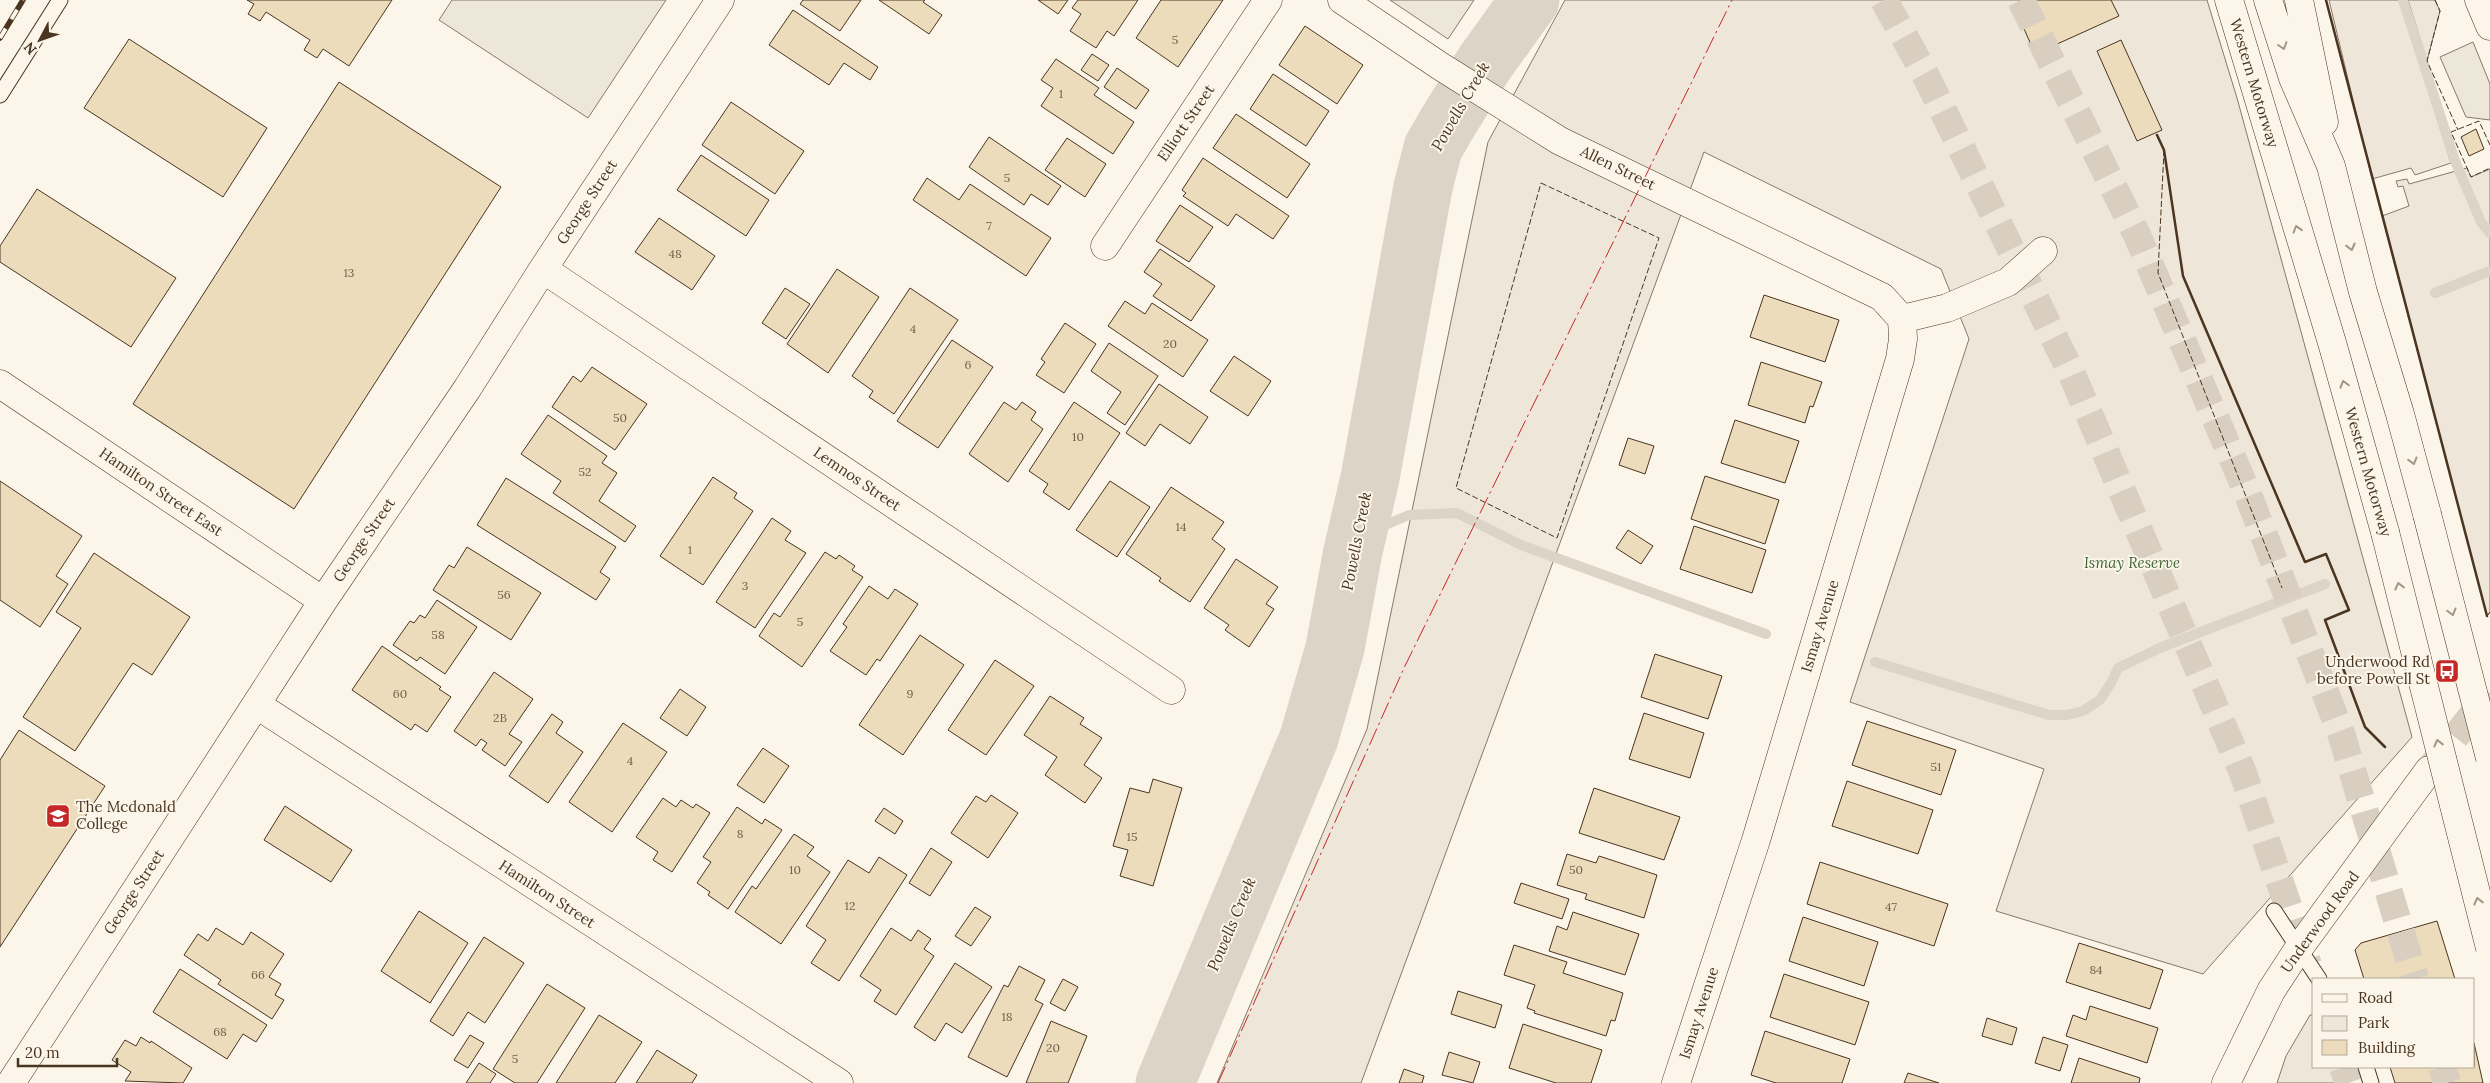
<svg xmlns="http://www.w3.org/2000/svg" width="2490" height="1083" font-family="Lora,serif">
<rect width="100%" height="100%" fill="#fbf6e9"/>
<path fill="#ede6d9" stroke="#887966" d="M 1565,0 L 2207,0 L 2237,98 L 2412,737 L 2203,974 L 1996,911 L 2044,769 L 1850,702 L 1969,339 L 1941,269 L 1704,152 L 1361,1083 L 1217,1083 L 1367,729 L 1488,142 Z
M 2329,0 L 2400,0 L 2451,163 L 2415,175 L 2411,168 L 2372,179 Z
M 2408,0 L 2435,0 L 2440,11 L 2427,61 Z
M 2467,168 L 2471,177 L 2490,169 L 2490,612 L 2487,616 L 2382,216 L 2409,206 L 2403,186 L 2398,187 L 2396,181 L 2407,179 L 2409,184 Z
M 2310,1015 L 2314,1015 L 2314,1067 L 2342,1067 L 2347,1083 L 2277,1083 L 2286,1056 Z"/>
<path fill="#ede7d9" stroke="#887966" d="M 452,0 L 666,0 L 588,118 L 439,20 Z
M 1390,0 L 1474,0 L 1448,39 Z
M 2473,42 L 2490,84 L 2490,120 L 2466,117 L 2440,57 Z"/>
<g fill="none" stroke-linecap="round" stroke-linejoin="round">
<path stroke="#dcd4c6" stroke-width="10" d="M 2403,0 L 2455,161 L 2481,222 L 2490,233
M 2435,293 L 2490,271
M 1353,551 L 1383,526 L 1409,515 L 1457,513 L 1521,545 L 1766,634
M 1875,662 L 2049,715 L 2067,715 L 2083,711 L 2100,700 L 2111,683 L 2118,668 L 2162,647 L 2325,584"/>
<path stroke="#dcd4c6" stroke-width="59" d="M 1165,1083 L 1309,738 L 1335,648 L 1353,551 L 1370,478 L 1423,187 L 1433,148 L 1448,122 L 1484,64 L 1530,0"/>
</g>
<path fill="#ecdcbc" stroke="#4a3520" d="M 247,0 L 392,0 L 349,66 L 323,49 L 317,58 L 304,50 L 310,40 L 266,12 L 260,21 L 248,14 L 254,4 Z
M 803,0 L 861,0 L 840,31 L 800,4 Z
M 879,0 L 925,0 L 923,2 L 942,15 L 929,34 Z
M 1038,0 L 1068,0 L 1058,14 Z
M 1078,0 L 1138,0 L 1114,36 L 1107,31 L 1096,48 L 1070,31 L 1081,14 L 1072,8 Z
M 1161,0 L 1223,0 L 1178,67 L 1136,38 Z
M 2032,0 L 2111,0 L 2119,16 L 2035,54 L 2015,8 Z
M 793,10 L 878,67 L 870,80 L 844,63 L 829,85 L 769,45 Z
M 1305,26 L 1363,65 L 1337,104 L 1279,65 Z
M 129,39 L 267,128 L 223,197 L 84,108 Z
M 2121,40 L 2162,130 L 2137,141 L 2097,51 Z
M 1092,54 L 1109,65 L 1098,81 L 1081,70 Z
M 1056,59 L 1099,88 L 1094,95 L 1134,122 L 1113,154 L 1041,106 L 1053,88 L 1041,80 Z
M 1117,68 L 1149,90 L 1136,109 L 1104,87 Z
M 1273,74 L 1329,111 L 1306,146 L 1250,109 Z
M 339,82 L 501,187 L 294,509 L 133,404 Z
M 731,102 L 804,151 L 775,194 L 702,145 Z
M 1236,114 L 1310,164 L 1287,198 L 1213,148 Z
M 2476,129 L 2484,149 L 2469,156 L 2461,137 Z
M 989,137 L 1061,186 L 1048,205 L 1031,194 L 1024,205 L 969,167 Z
M 1067,138 L 1106,164 L 1085,197 L 1045,170 Z
M 701,155 L 769,200 L 746,236 L 677,190 Z
M 1203,158 L 1289,216 L 1273,239 L 1236,214 L 1228,226 L 1183,196 L 1186,193 L 1182,190 Z
M 927,178 L 959,200 L 970,184 L 1051,238 L 1026,276 L 913,200 Z
M 37,189 L 176,278 L 131,347 L 0,262 L 0,246 Z
M 1180,205 L 1213,227 L 1189,262 L 1156,241 Z
M 659,218 L 715,256 L 692,290 L 635,252 Z
M 1160,249 L 1215,286 L 1191,321 L 1153,296 L 1162,284 L 1144,272 Z
M 837,269 L 879,297 L 828,373 L 787,344 Z
M 785,288 L 810,304 L 786,339 L 762,323 Z
M 910,288 L 958,320 L 894,414 L 869,397 L 873,391 L 852,376 Z
M 1764,295 L 1839,320 L 1825,362 L 1750,337 Z
M 1125,301 L 1145,314 L 1152,303 L 1208,340 L 1183,377 L 1108,326 Z
M 1065,323 L 1096,344 L 1064,393 L 1036,375 L 1045,362 L 1041,359 Z
M 952,340 L 993,367 L 938,448 L 897,421 Z
M 1109,343 L 1158,376 L 1125,425 L 1107,413 L 1121,392 L 1091,371 Z
M 1234,356 L 1271,381 L 1248,416 L 1210,391 Z
M 1761,362 L 1822,382 L 1813,407 L 1810,406 L 1805,423 L 1748,405 Z
M 592,367 L 647,404 L 615,450 L 552,407 L 573,376 L 581,382 Z
M 1159,384 L 1208,417 L 1190,444 L 1160,424 L 1145,446 L 1126,433 Z
M 1004,402 L 1016,410 L 1022,402 L 1036,412 L 1031,420 L 1043,429 L 1008,482 L 969,454 Z
M 1074,402 L 1120,433 L 1069,510 L 1043,492 L 1048,484 L 1029,471 Z
M 548,415 L 607,456 L 602,463 L 617,473 L 599,501 L 636,526 L 625,542 L 553,493 L 561,481 L 521,454 Z
M 1735,420 L 1799,441 L 1785,483 L 1721,463 Z
M 1628,438 L 1654,446 L 1645,474 L 1619,465 Z
M 1705,476 L 1779,500 L 1765,544 L 1691,519 Z
M 713,477 L 737,493 L 734,498 L 753,511 L 703,585 L 660,556 Z
M 506,478 L 616,547 L 600,572 L 610,579 L 596,600 L 477,525 Z
M 0,481 L 82,536 L 56,576 L 68,584 L 40,627 L 0,600 Z
M 1110,481 L 1150,507 L 1117,557 L 1076,530 Z
M 1171,487 L 1224,522 L 1212,539 L 1225,549 L 1190,602 L 1159,581 L 1161,578 L 1126,554 Z
M 772,518 L 791,531 L 785,540 L 806,553 L 755,628 L 716,602 Z
M 1694,526 L 1766,550 L 1752,593 L 1680,569 Z
M 1628,530 L 1653,546 L 1641,564 L 1616,548 Z
M 467,547 L 541,593 L 511,640 L 433,590 L 449,565 L 454,568 Z
M 825,552 L 836,559 L 839,555 L 855,566 L 852,570 L 863,577 L 802,667 L 759,636 L 774,613 L 780,617 Z
M 94,553 L 190,617 L 152,675 L 133,663 L 75,751 L 23,717 L 81,628 L 56,612 Z
M 1236,559 L 1278,587 L 1266,604 L 1274,609 L 1249,647 L 1225,630 L 1229,625 L 1204,608 Z
M 869,586 L 888,599 L 895,589 L 918,604 L 880,661 L 877,659 L 866,675 L 830,651 L 847,627 L 843,624 Z
M 437,600 L 477,627 L 445,674 L 420,657 L 417,661 L 393,645 L 410,621 L 414,623 L 420,615 L 425,618 Z
M 920,635 L 964,665 L 903,755 L 859,725 Z
M 382,646 L 441,687 L 439,689 L 451,697 L 427,732 L 415,724 L 411,730 L 352,690 Z
M 1655,654 L 1722,676 L 1708,719 L 1641,697 Z
M 995,660 L 1034,686 L 986,755 L 948,730 Z
M 494,672 L 533,699 L 509,734 L 522,742 L 505,766 L 482,750 L 487,743 L 481,739 L 476,746 L 454,731 Z
M 680,689 L 706,707 L 687,736 L 660,718 Z
M 1050,696 L 1084,718 L 1080,724 L 1102,738 L 1084,765 L 1102,778 L 1085,803 L 1045,775 L 1057,757 L 1024,735 Z
M 1644,713 L 1704,733 L 1690,778 L 1629,759 Z
M 552,714 L 563,722 L 556,733 L 583,752 L 548,803 L 509,776 Z
M 1867,721 L 1956,750 L 1941,795 L 1852,765 Z
M 623,723 L 667,752 L 612,832 L 569,802 Z
M 19,730 L 105,786 L 0,947 L 0,760 Z
M 763,748 L 789,766 L 764,803 L 737,785 Z
M 1153,779 L 1182,788 L 1153,886 L 1120,876 L 1128,850 L 1113,846 L 1130,788 L 1149,793 Z
M 1847,781 L 1933,810 L 1918,854 L 1832,826 Z
M 1594,788 L 1680,817 L 1664,860 L 1579,833 Z
M 991,795 L 1018,813 L 988,858 L 951,833 L 976,796 L 986,802 Z
M 663,798 L 676,807 L 681,800 L 693,808 L 696,804 L 710,813 L 672,872 L 653,860 L 658,852 L 636,837 Z
M 285,806 L 352,850 L 331,882 L 264,840 Z
M 737,807 L 762,824 L 765,819 L 782,830 L 728,909 L 708,895 L 710,892 L 697,883 L 711,862 L 703,857 Z
M 884,808 L 903,821 L 895,834 L 875,821 Z
M 794,834 L 814,847 L 807,856 L 830,872 L 781,944 L 735,912 L 752,886 L 756,889 Z
M 931,848 L 952,862 L 930,896 L 909,883 Z
M 1567,854 L 1596,863 L 1599,856 L 1657,875 L 1644,918 L 1585,899 L 1587,894 L 1557,885 Z
M 879,857 L 907,875 L 839,981 L 811,963 L 826,940 L 806,926 L 848,860 L 869,873 Z
M 1820,862 L 1948,904 L 1934,946 L 1807,904 Z
M 1521,883 L 1569,899 L 1562,919 L 1514,903 Z
M 975,907 L 991,917 L 971,946 L 955,936 Z
M 419,911 L 468,943 L 430,1003 L 381,971 Z
M 1573,912 L 1639,934 L 1625,975 L 1549,951 L 1557,926 L 1567,930 Z
M 1803,917 L 1878,942 L 1864,986 L 1789,961 Z
M 2437,921 L 2455,979 L 2364,979 L 2355,950 L 2361,943 Z
M 216,928 L 243,945 L 251,932 L 284,954 L 269,977 L 281,984 L 275,995 L 284,1000 L 272,1019 L 218,984 L 221,980 L 184,955 L 198,934 L 208,941 Z
M 891,928 L 911,941 L 918,930 L 931,939 L 924,949 L 934,956 L 896,1015 L 874,1001 L 881,990 L 860,976 Z
M 484,937 L 524,963 L 485,1023 L 468,1012 L 453,1036 L 430,1021 Z
M 2079,943 L 2163,970 L 2150,1009 L 2066,982 Z
M 1514,945 L 1567,962 L 1563,973 L 1623,993 L 1615,1021 L 1611,1020 L 1606,1036 L 1534,1013 L 1535,1011 L 1527,1008 L 1535,985 L 1504,975 Z
M 955,963 L 992,987 L 962,1033 L 946,1023 L 935,1041 L 914,1027 Z
M 1019,966 L 1045,980 L 1035,1000 L 1043,1004 L 1007,1077 L 968,1057 L 1004,985 L 1008,987 Z
M 180,969 L 267,1025 L 256,1042 L 243,1034 L 227,1059 L 153,1012 Z
M 1784,974 L 1869,1002 L 1855,1045 L 1770,1017 Z
M 1063,979 L 1078,987 L 1065,1011 L 1050,1003 Z
M 547,984 L 585,1008 L 537,1083 L 515,1083 L 493,1069 Z
M 1458,991 L 1502,1005 L 1495,1028 L 1451,1014 Z
M 2090,1006 L 2158,1028 L 2147,1063 L 2066,1036 L 2073,1015 L 2086,1020 Z
M 599,1015 L 642,1042 L 615,1083 L 556,1083 Z
M 1987,1018 L 2017,1028 L 2012,1045 L 1982,1036 Z
M 1051,1021 L 1087,1036 L 1068,1083 L 1026,1083 Z
M 1523,1024 L 1602,1050 L 1591,1083 L 1556,1083 L 1509,1068 Z
M 1765,1031 L 1850,1059 L 1842,1083 L 1776,1083 L 1751,1075 Z
M 470,1035 L 484,1043 L 468,1068 L 454,1060 Z
M 141,1037 L 150,1043 L 151,1041 L 192,1068 L 183,1083 L 125,1081 L 131,1072 L 112,1060 L 125,1040 L 136,1046 Z
M 2043,1037 L 2068,1045 L 2060,1071 L 2035,1063 Z
M 2474,1043 L 2483,1083 L 2395,1083 L 2390,1067 L 2474,1067 Z
M 657,1050 L 697,1075 L 692,1083 L 636,1083 Z
M 1449,1052 L 1480,1062 L 1473,1083 L 1442,1075 Z
M 2079,1058 L 2140,1078 L 2139,1083 L 2071,1083 Z
M 479,1063 L 496,1074 L 490,1083 L 466,1083 Z
M 1404,1069 L 1424,1076 L 1422,1083 L 1399,1083 Z
M 1908,1073 L 1939,1083 L 1904,1083 Z"/>
<g fill="none" stroke-linecap="round" stroke-linejoin="round">
<path stroke="#d8cfc1" stroke-width="28" stroke-dasharray="28 14" stroke-linecap="butt" d="M 2429,770 L 2490,693"/>
<path stroke="#d8cfc1" stroke-width="28" stroke-dasharray="28 14" stroke-linecap="butt" d="M 1884,0 L 1925,74 L 2071,372 L 2243,773 L 2308,965
M 2021,0 L 2137,235 L 2247,492 L 2341,733 L 2415,979
M 2343,1067 L 2349,1083
M 2442,1067 L 2447,1083"/>
<defs>
<path id="service" d="M 0,95 L 60,0
M 2274,911 L 2319,979
M 2366,1067 L 2371,1083"/>
<path id="minor" d="M 1342,0 L 1440,66 L 1560,141 L 1882,297 L 1902,319
M 2479,0 L 2490,26
M 1105,246 L 1268,0
M 543,269 L 1171,690
M 1902,319 L 1947,308 L 2008,282 L 2043,251
M 0,384 L 323,601
M 257,705 L 839,1083
M 11,1083 L 323,601 L 467,389 L 543,269 L 720,0
M 1676,1083 L 1756,840 L 1900,359 L 1903,339 L 1902,319"/>
<path id="secondary" d="M 2226,1083 L 2271,991 L 2299,948 L 2429,770"/>
<path id="motorway" d="M 2229,0 L 2333,346 L 2385,532
M 2268,0 L 2293,78 L 2331,166 L 2363,292 L 2400,414 L 2427,514
M 2299,0 L 2324,122"/>
</defs>
<use href="#service" stroke="#4a3520" stroke-width="17"/>
<use href="#minor" stroke="#4a3520" stroke-width="29"/>
<use href="#secondary" stroke="#4a3520" stroke-width="29"/>
<use href="#motorway" stroke="#4a3520" stroke-width="29"/>
<use href="#service" stroke="#fbf6e9" stroke-width="15"/>
<use href="#minor" stroke="#fbf6e9" stroke-width="28"/>
<use href="#secondary" stroke="#fbf6e9" stroke-width="28"/>
<use href="#motorway" stroke="#fbf6e9" stroke-width="28"/>
<defs>
<path id="rail" d="M 0,38 L 23,0"/>
</defs>
<use href="#rail" stroke="#4a3520" stroke-width="5.5"/>
<use href="#rail" stroke="#fbf6e9" stroke-width="4" stroke-dasharray="11" stroke-linecap="butt"/>
<defs>
<path id="motorway-bridge" d="M 2427,514 L 2490,758
M 2385,532 L 2490,948"/>
</defs>
<use href="#motorway-bridge" stroke="#4a3520" stroke-width="29" stroke-linecap="butt"/>
<use href="#motorway-bridge" stroke="#fbf6e9" stroke-width="28"/>
<path stroke="#4a3520" stroke-width="1" stroke-dasharray="6 2.5" stroke-linecap="butt" d="M 2435,0 L 2440,11 L 2427,61 L 2458,130
M 2490,145 L 2479,121 L 2451,132 L 2471,177 L 2490,168
M 2164,150 L 2158,273 L 2282,588
M 1541,183 L 1659,238 L 1557,538 L 1456,488 Z
M 2487,616 L 2490,612"/>
<path stroke="#4a3520" stroke-width="2.5" d="M 2326,0 L 2487,616
M 2157,135 L 2164,150 L 2183,276 L 2305,562 L 2326,554 L 2349,610 L 2325,620 L 2365,727 L 2385,747"/>
<path stroke="#c62828" stroke-width="1" stroke-dasharray="18 4 2.5 4" stroke-linecap="butt" d="M 1218,1083 L 1404,668 L 1732,0"/>
</g>
<defs><path id="oneway-chevron" d="M-2-3.5L2.5 0L-2 3.5" fill="none" stroke-width="1.6" stroke-linecap="round" stroke-linejoin="round" transform="scale(1.25)"/></defs>
<g stroke="#a29684">
<use href="#oneway-chevron" transform="translate(2283 46) rotate(72)"/>
<use href="#oneway-chevron" transform="translate(2297 229) rotate(-107)"/>
<use href="#oneway-chevron" transform="translate(2351 247) rotate(76)"/>
<use href="#oneway-chevron" transform="translate(2344 384) rotate(-106)"/>
<use href="#oneway-chevron" transform="translate(2413 461) rotate(75)"/>
<use href="#oneway-chevron" transform="translate(2399 586) rotate(-104)"/>
<use href="#oneway-chevron" transform="translate(2452 612) rotate(75)"/>
<use href="#oneway-chevron" transform="translate(2438 743) rotate(-104)"/>
<use href="#oneway-chevron" transform="translate(2478 901) rotate(-104)"/>
</g>
<defs>
<symbol id="bus-square" viewBox="-11 -11 22 22"><rect x="-9" y="-9" width="18" height="18" rx="4" fill="#c62828" stroke="#fbf6e9"/><path d="M-5-6H5V4H4V6H2V4H-2V6H-4V4H-5ZM-3.5-4V0h7V-4ZM-3.5 1.2v1.5H-2V1.2ZM2 1.2v1.5H3.5V1.2Z" fill="#fff"/></symbol>
<symbol id="school-square" viewBox="-11 -11 22 22"><rect x="-9" y="-9" width="18" height="18" rx="4" fill="#c62828" stroke="#fbf6e9"/><path d="M0-5L7-2L0 1L-7-2ZM-4 1L0 2.5L4 1V4Q0 6-4 4Z" fill="#fff"/></symbol>
</defs>
<g fill-rule="evenodd">
<use href="#bus-square" x="2433" y="657" width="28" height="28"/>
<use href="#school-square" x="44" y="802" width="28" height="28"/>
</g>
<g text-anchor="middle" stroke-width="4" stroke-linejoin="round" paint-order="stroke">
<g font-size="12" fill="#725f47">
<text x="1175" y="44">5</text>
<text x="1061" y="98">1</text>
<text x="1007" y="182">5</text>
<text x="989" y="230">7</text>
<text x="675" y="258">48</text>
<text x="349" y="277">13</text>
<text x="913" y="333">4</text>
<text x="1170" y="348">20</text>
<text x="968" y="369">6</text>
<text x="620" y="422">50</text>
<text x="1078" y="441">10</text>
<text x="585" y="476">52</text>
<text x="1181" y="531">14</text>
<text x="690" y="554">1</text>
<text x="745" y="590">3</text>
<text x="504" y="599">56</text>
<text x="800" y="626">5</text>
<text x="438" y="639">58</text>
<text x="400" y="698">60</text>
<text x="910" y="698">9</text>
<text x="500" y="722">2B</text>
<text x="630" y="765">4</text>
<text x="1936" y="771">51</text>
<text x="740" y="838">8</text>
<text x="1132" y="841">15</text>
<text x="795" y="874">10</text>
<text x="1576" y="874">50</text>
<text x="850" y="910">12</text>
<text x="1891" y="911">47</text>
<text x="2096" y="974">84</text>
<text x="258" y="979">66</text>
<text x="1007" y="1021">18</text>
<text x="220" y="1036">68</text>
<text x="1053" y="1052">20</text>
<text x="515" y="1063">5</text>
</g>
<g font-size="15" fill="#4a3520" stroke="#fbf6e9">
<text transform="translate(2254 83) rotate(73)" y="5">Western Motorway</text>
<text transform="translate(1186 123) rotate(-56)" y="5">Elliott Street</text>
<text transform="translate(1618 168) rotate(26)" y="5">Allen Street</text>
<text transform="translate(587 202) rotate(-57)" y="5">George Street</text>
<text transform="translate(2368 472) rotate(74)" y="5">Western Motorway</text>
<text transform="translate(857 479) rotate(34)" y="5">Lemnos Street</text>
<text transform="translate(161 492) rotate(34)" y="5">Hamilton Street East</text>
<text transform="translate(364 540) rotate(-56)" y="5">George Street</text>
<text transform="translate(1820 626) rotate(-73)" y="5">Ismay Avenue</text>
<text transform="translate(134 892) rotate(-57)" y="5">George Street</text>
<text transform="translate(547 894) rotate(33)" y="5">Hamilton Street</text>
<text transform="translate(2320 922) rotate(-54)" y="5">Underwood Road</text>
<text transform="translate(1699 1013) rotate(-72)" y="5">Ismay Avenue</text>
</g>
<g font-size="15" font-style="italic" fill="#436837" stroke="#fbf6e9">
<text x="2132" y="568">Ismay Reserve</text>
</g>
<g font-size="15" fill="#4a3520" stroke="#fbf6e9" text-anchor="end">
<text x="2430" y="667">Underwood Rd<tspan x="2430" dy="17">before Powell St</tspan></text>
<text x="76" y="812" text-anchor="start">The Mcdonald<tspan x="76" dy="17">College</tspan></text>
</g>
<g font-size="16" font-style="italic" fill="#4a3520" stroke="#fbf6e9">
<text transform="translate(1460 106) rotate(-60)" y="6">Powells Creek</text>
<text transform="translate(1356 541) rotate(-79)" y="6">Powells Creek</text>
<text transform="translate(1231 924) rotate(-67)" y="6">Powells Creek</text>
</g>
</g>
<rect x="2312" y="978" width="162" height="90" fill="#fbf6e9" stroke="#b4a999"/>
<rect x="2322" y="994" width="25" height="8" fill="#fbf6e9" stroke="#b4a999"/>
<text x="2358" y="1003" font-size="15" fill="#4a3520">Road</text>
<rect x="2322" y="1016" width="25" height="15" fill="#ede6d9" stroke="#b4a999"/>
<text x="2358" y="1028" font-size="15" fill="#4a3520">Park</text>
<rect x="2322" y="1040" width="25" height="15" fill="#ecdcbc" stroke="#b4a999"/>
<text x="2358" y="1053" font-size="15" fill="#4a3520">Building</text>
<g transform="translate(40 40) rotate(229)" stroke="#fbf6e9" stroke-width="4" paint-order="stroke">
<path d="M0-4L9 19L0 12L-9 19Z" fill="#4a3520"/>
<text y="-8" font-size="14" font-weight="bold" text-anchor="middle" fill="#4a3520">N</text>
</g>
<path d="M18 1058v8h99v-8" fill="none" stroke="#4a3520" stroke-width="2.5"/>
<text x="25" y="1058" font-size="15" fill="#4a3520" stroke="#fbf6e9" stroke-width="4" paint-order="stroke">20 m</text>
</svg>
